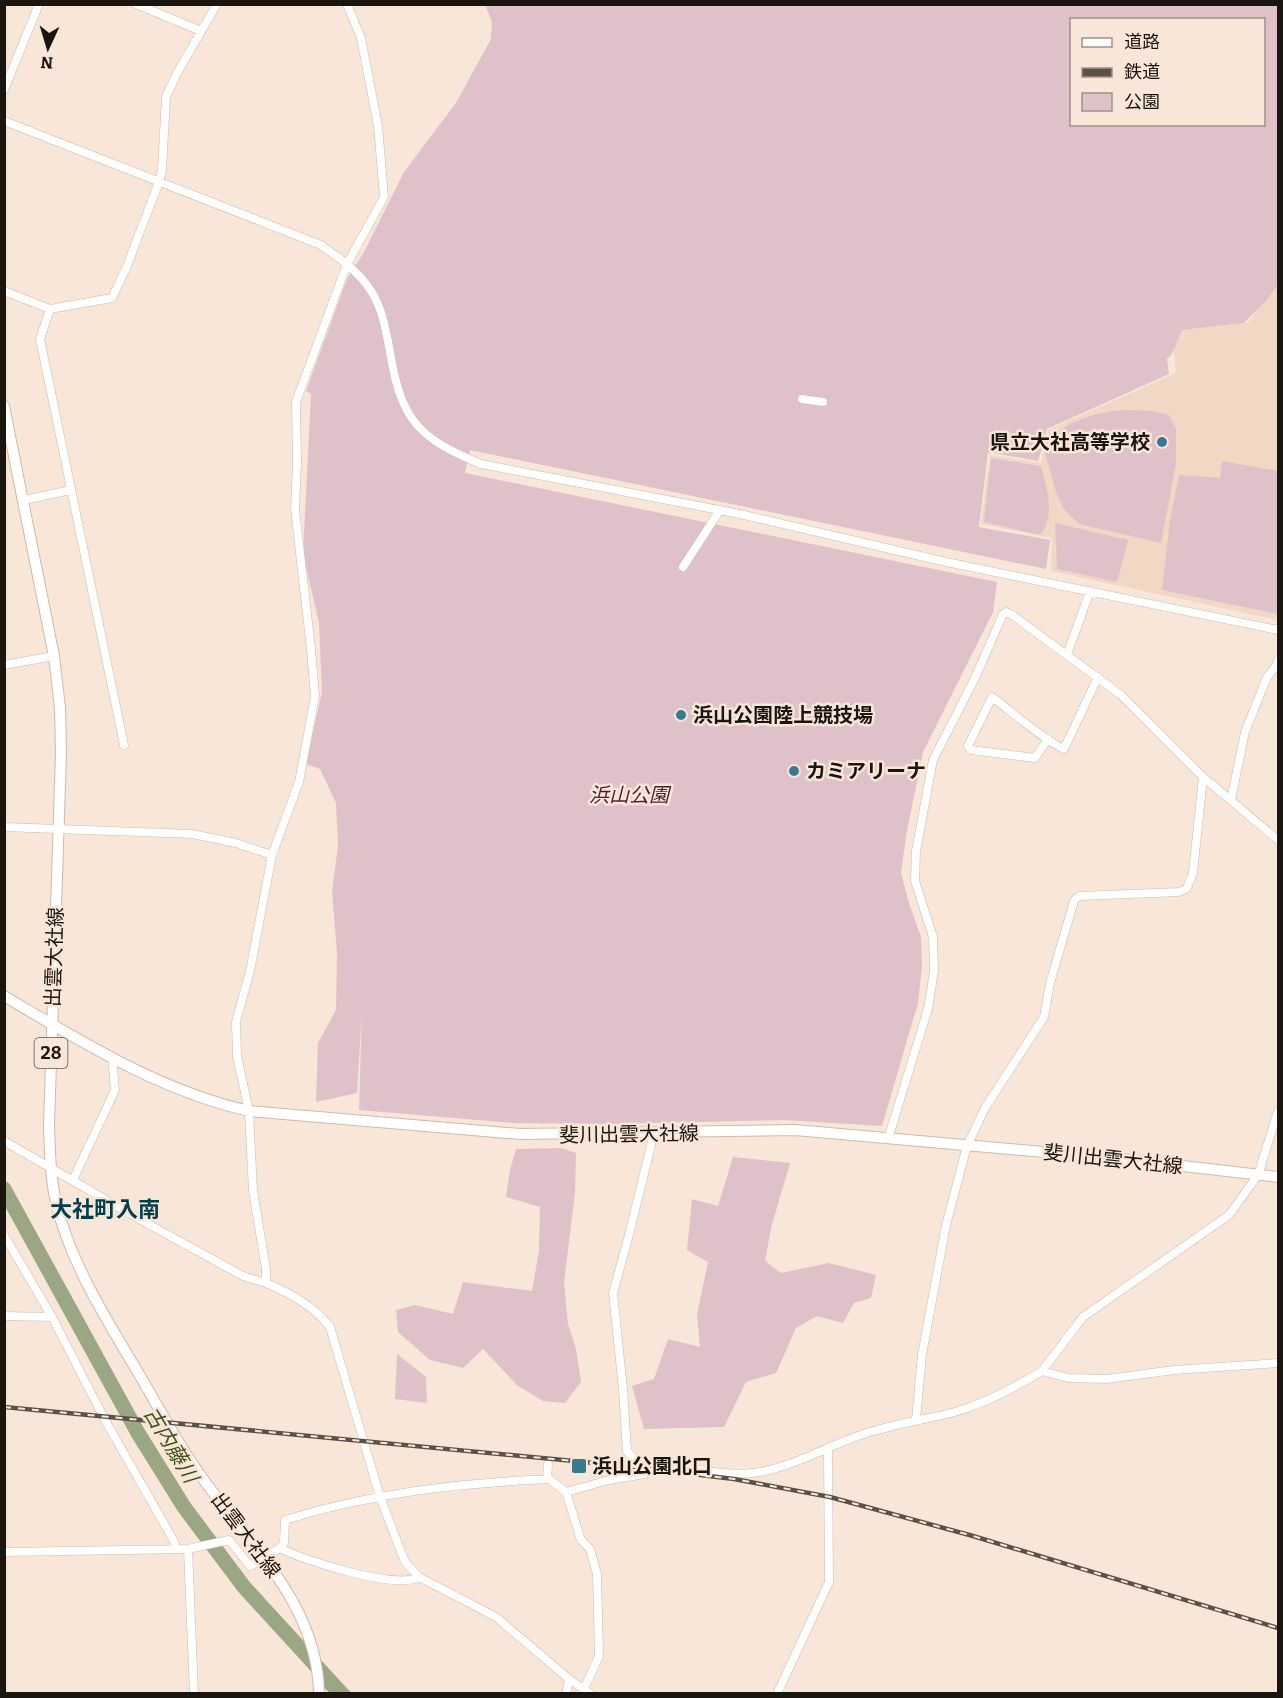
<svg xmlns="http://www.w3.org/2000/svg" width="1283" height="1698" font-family="Bitter,'Noto Sans JP',serif">
<rect width="100%" height="100%" fill="#f8e6d8"/>
<path fill="#f0d8c5" d="M 1278,282 L 1278,620 L 1051,571 L 1052,538 L 981,524 L 990,455 L 1041,463 L 1048,430 L 1176,373 L 1172,331 L 1248,323 Z"/>
<path fill="#dfc1c9" fill-rule="evenodd" d="M 487,5 L 1278,5 L 1278,285 L 1265,302 L 1244,323 L 1182,330 L 1172,354 L 1167,359 L 1169,374 L 1047,429 L 1044,439 C 1052,436 1060,430 1068,425 C 1099,409 1135,406 1169,415 L 1176,429 L 1176,464 L 1161,543 L 1079,524 L 1063,508 L 1056,492 L 1043,445 L 1038,461 L 988,452 L 979,527 L 1050,540 L 1046,569 L 470,450 L 465,473 L 997,582 L 993,612 L 923,752 L 906,836 L 901,873 L 909,903 L 921,937 L 922,966 L 918,1003 L 882,1126 L 785,1120 L 611,1124 L 513,1123 L 359,1110 L 362,1010 L 357,1093 L 316,1102 L 318,1043 L 336,1010 L 337,953 L 332,892 L 338,846 L 336,803 L 320,769 L 306,764 L 322,692 L 319,623 L 303,554 L 311,394 L 306,391 L 347,279 L 364,252 L 404,172 L 456,103 L 491,39 L 492,22 L 486,7 ZM 1072,20 L 1264,20 L 1264,124 L 1072,124 Z
M 991,458 L 1041,466 C 1047,489 1056,515 1040,535 L 984,522 Z
M 1222,461 L 1278,471 L 1278,614 L 1162,590 L 1170,520 L 1179,475 L 1220,478 Z
M 1055,523 L 1128,540 L 1117,582 L 1057,569 Z
M 561,1148 L 576,1153 L 575,1192 L 564,1283 L 568,1324 L 576,1349 L 581,1382 L 565,1403 L 543,1401 L 517,1385 L 483,1349 L 463,1368 L 430,1360 L 398,1332 L 396,1310 L 415,1305 L 453,1314 L 463,1282 L 532,1291 L 539,1251 L 540,1207 L 506,1197 L 510,1170 L 516,1149 Z
M 733,1157 L 790,1163 L 771,1228 L 765,1261 L 781,1273 L 829,1263 L 876,1275 L 871,1298 L 854,1303 L 843,1323 L 817,1316 L 796,1328 L 776,1373 L 746,1382 L 724,1427 L 644,1429 L 632,1386 L 654,1379 L 668,1339 L 700,1347 L 697,1314 L 708,1262 L 687,1250 L 692,1199 L 718,1206 Z
M 397,1354 L 426,1377 L 427,1403 L 395,1399 Z"/>
<path fill="#9aa684" d="M 320,1664 L 352,1693 L 330,1693 L 322,1686 Z"/>
<g fill="none" stroke-linecap="round" stroke-linejoin="round">
<path stroke="#9aa684" stroke-width="15" d="M 4,1189 L 138,1433 L 184,1507 L 244,1587 L 342,1694"/>
<defs>
<path id="minor" d="M 136,4 L 201,31
M 347,4 L 361,38 L 378,126 L 384,197 L 347,264 L 296,402 L 297,463 L 295,509 L 311,649 L 315,696 L 299,782 L 272,855 L 250,971 L 236,1022 L 237,1056 L 249,1111 L 253,1191 L 266,1269 L 266,1283 C 290,1293 314,1306 330,1327 L 380,1497 L 405,1562 L 419,1577 L 496,1617 L 569,1679 L 591,1694
M 4,90 L 39,4
M 4,121 L 321,245 C 339,258 359,271 371,291 C 383,310 386,331 390,352 C 401,420 418,438 481,464 L 740,514 L 946,562 L 1278,630
M 4,291 L 50,309
M 802,399 L 823,402
M 24,500 L 71,490
M 683,567 L 720,510
M 1067,655 L 1090,591
M 4,665 L 54,656
M 1048,739 L 1035,758 L 971,750 L 968,746 L 992,697 C 1010,710 1046,742 1064,749 L 1098,677
M 124,745 L 40,339 L 50,309 L 112,298 L 127,266 L 159,182 L 162,170 L 166,97 L 177,73 L 217,4
M 1231,800 L 1245,732 L 1267,677 L 1276,666 L 1278,660
M 4,827 L 192,834 L 236,843 L 272,855
M 654,1133 L 629,1235 L 613,1293 L 623,1389 L 627,1451 L 635,1460 L 657,1464
M 888,1139 L 928,1009 L 934,971 L 933,937 L 915,881 L 916,851 L 933,760 L 975,678 L 1003,614 L 1006,612 L 1011,614 L 1121,695 L 1203,777 L 1278,840
M 4,1141 L 139,1219 L 243,1276 L 266,1283
M 73,1180 L 115,1090 L 112,1057
M 4,1235 L 52,1317 L 105,1420 L 175,1543 L 175,1549
M 4,1316 L 52,1317
M 1042,1371 L 1083,1317 L 1229,1215 L 1258,1175 L 1278,1111
M 916,1420 L 922,1355 L 946,1225 L 967,1146 L 985,1108 L 1044,1017 L 1050,983 L 1074,901 L 1079,896 L 1179,892 L 1187,888 L 1193,873 L 1203,777
M 547,1479 L 548,1464
M 566,1492 L 581,1540 L 590,1549 L 597,1574 L 599,1656 L 584,1689
M 280,1548 L 284,1543 L 285,1520 C 371,1493 460,1483 549,1479 L 566,1492 L 609,1480 L 645,1474 L 657,1464 C 688,1467 722,1476 753,1473 C 790,1469 827,1446 861,1435 C 892,1424 924,1420 955,1412 C 986,1403 1014,1388 1042,1371 L 1068,1378 L 1107,1379 L 1174,1370 L 1278,1363
M 188,1549 L 194,1694
M 4,1552 L 188,1549 L 229,1540 L 250,1566 L 280,1548 C 304,1561 397,1590 419,1577
M 566,1694 L 569,1679
M 777,1694 L 829,1582 L 828,1449"/>
<path id="major" d="M 4,406 L 54,656 L 60,708 L 61,753 L 49,1125 C 50,1151 50,1177 56,1202 C 70,1262 105,1317 136,1369 C 155,1401 172,1433 192,1463 C 240,1537 318,1599 319,1694
M 4,996 C 82,1042 160,1091 249,1111 L 520,1134 L 795,1130 L 1122,1159 L 1278,1177"/>
</defs>
<use href="#minor" stroke="#ccbbae" stroke-width="9"/>
<use href="#major" stroke="#ccbbae" stroke-width="12"/>
<use href="#minor" stroke="#fff" stroke-width="8"/>
<use href="#major" stroke="#fff" stroke-width="10"/>
<defs>
<path id="rail" d="M 4,1407 L 616,1465 L 734,1479 L 830,1497 L 973,1536 L 1278,1628"/>
</defs>
<use href="#rail" stroke="#5a5149" stroke-width="4.5"/>
<use href="#rail" stroke="#f8e6d8" stroke-width="2" stroke-dasharray="7" stroke-linecap="butt"/>
</g>
<g fill="#387b8c" stroke="#f8e6d8" stroke-width="2">
<circle cx="1162" cy="442" r="6"/>
<circle cx="681" cy="715" r="6"/>
<circle cx="794" cy="771" r="6"/>
<rect x="571" y="1458" width="16" height="16" rx="3"/>
</g>
<g text-anchor="middle" stroke-width="5" stroke-linejoin="round" paint-order="stroke">
<rect fill="#f8e6d8" stroke="#5d544c" stroke-width="1.5" x="34.5" y="1038" width="33" height="30" rx="4.5"/>
<g font-size="18" font-weight="bold" fill="#1b1510">
<text x="51" y="1059">28</text>
</g>
<g font-size="20" font-weight="bold" fill="#1b1510" stroke="#f8e6d8" text-anchor="start">
<text x="1150" y="449" text-anchor="end">県立大社高等学校</text>
<text x="693" y="722">浜山公園陸上競技場</text>
<text x="806" y="778">カミアリーナ</text>
<text x="592" y="1473">浜山公園北口</text>
</g>
<g font-size="20" font-style="italic" fill="#4f1c2f" stroke="#f8e6d8">
<text x="629" y="802">浜山公園</text>
</g>
<g font-size="20" fill="#1b1510" stroke="#f8e6d8">
<text transform="translate(54 957) rotate(-88)" y="7">出雲大社線</text>
<text transform="translate(629 1134) rotate(-1)" y="7">斐川出雲大社線</text>
<text transform="translate(1113 1159) rotate(6)" y="7">斐川出雲大社線</text>
<text transform="translate(246 1535) rotate(53)" y="7">出雲大社線</text>
</g>
<g font-size="21" font-style="italic" fill="#42511c" stroke="#f8e6d8">
<text transform="translate(171 1445) rotate(59)" y="7">古内藤川</text>
</g>
<g font-size="22" font-weight="bold" fill="#003e4b" stroke="#f8e6d8">
<text x="105" y="1217">大社町入南</text>
</g>
</g>
<rect width="1283" height="1698" fill="none" stroke="#1b1510" stroke-width="12"/>
<rect x="1070" y="18" width="195" height="108" fill="#f8e6d8" stroke="#a09288" stroke-width="1.5"/>
<rect x="1082" y="38" width="30" height="9" fill="#ffffff" stroke="#a09288" stroke-width="1.5"/>
<text x="1124" y="48" font-size="18" fill="#1b1510">道路</text>
<rect x="1082" y="68" width="30" height="9" fill="#5a5149" stroke="#a09288" stroke-width="1.5"/>
<text x="1124" y="78" font-size="18" fill="#1b1510">鉄道</text>
<rect x="1082" y="93" width="30" height="18" fill="#dfc1c9" stroke="#a09288" stroke-width="1.5"/>
<text x="1124" y="108" font-size="18" fill="#1b1510">公園</text>
<g transform="translate(48 48) rotate(184)" stroke="#f8e6d8" stroke-width="4.5" paint-order="stroke">
<path d="M0-4.5L10 22L0 15L-10 22Z" fill="#1b1510"/>
<text y="-9" font-size="16" font-weight="bold" text-anchor="middle" fill="#1b1510">N</text>
</g>
</svg>
